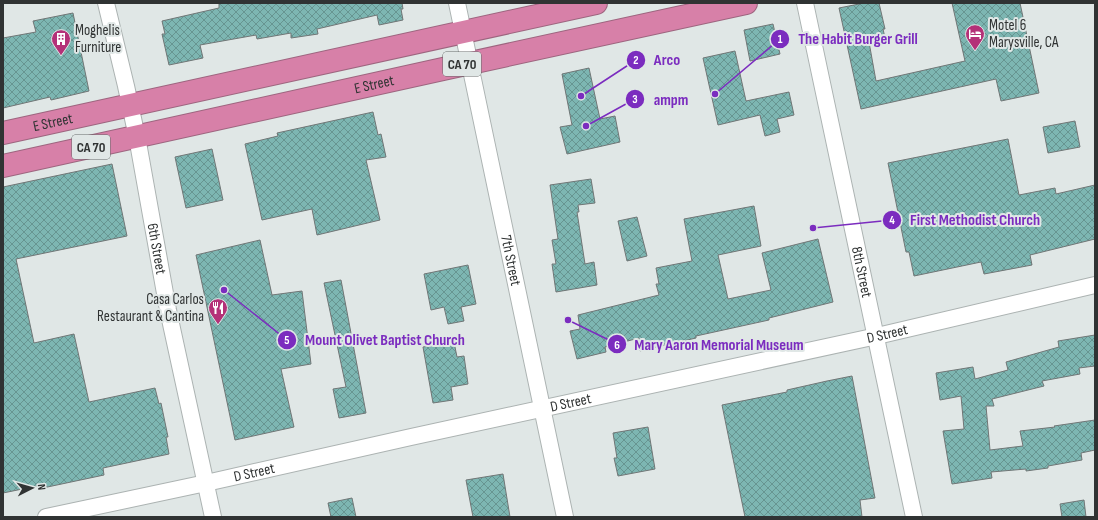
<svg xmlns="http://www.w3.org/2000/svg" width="1098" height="520" font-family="'Sofia Sans Condensed',sans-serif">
<defs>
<pattern id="building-cross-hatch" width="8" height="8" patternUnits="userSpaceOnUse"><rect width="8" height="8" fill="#7db6b2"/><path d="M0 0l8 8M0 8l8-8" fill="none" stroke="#679591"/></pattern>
</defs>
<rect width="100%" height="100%" fill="#e0e7e6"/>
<path fill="url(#building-cross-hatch)" stroke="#707676" d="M 219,3 L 402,3 L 403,9 L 401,9 L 403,20 L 379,25 L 377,15 L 317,29 L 318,34 L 291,38 L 291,33 L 257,39 L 256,35 L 200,45 L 203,58 L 169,65 L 162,34 L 165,34 L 162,21 L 219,8 Z
M 864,3 L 879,3 L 885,29 L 883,29 L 885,38 L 869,42 L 876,81 L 965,61 L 952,3 L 1020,3 L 1039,93 L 1001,101 L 996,79 L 861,109 L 839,8 Z
M 73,13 L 89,91 L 51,100 L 50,97 L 3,108 L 3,38 L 36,32 L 33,21 Z
M 773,24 L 780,54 L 750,61 L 744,30 Z
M 735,51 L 746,101 L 789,92 L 794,115 L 777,119 L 780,132 L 765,136 L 760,115 L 718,125 L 703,58 Z
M 589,68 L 600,119 L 615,116 L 620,142 L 567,154 L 560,127 L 572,125 L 562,74 Z
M 373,112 L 378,135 L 381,134 L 386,157 L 366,160 L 380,220 L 317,235 L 312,209 L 262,220 L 245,144 L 278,136 L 277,133 Z
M 1075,121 L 1080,147 L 1048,153 L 1043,127 Z
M 1008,139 L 1019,195 L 1055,188 L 1056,194 L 1095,185 L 1095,239 L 1030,255 L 1032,265 L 984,274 L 981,262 L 914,276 L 909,252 L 906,252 L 888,163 Z
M 212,149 L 223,200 L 186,208 L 175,157 Z
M 112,164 L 127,236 L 16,259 L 34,343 L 74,334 L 89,402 L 155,388 L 159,404 L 161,403 L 168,437 L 166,437 L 169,454 L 103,468 L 104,475 L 38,489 L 37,486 L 3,493 L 3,187 Z
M 591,179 L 595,203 L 578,205 L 579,212 L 577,212 L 585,264 L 594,262 L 597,285 L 556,292 L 552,264 L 556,264 L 552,240 L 558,239 L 550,185 Z
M 754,206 L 761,246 L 718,255 L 728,299 L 771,290 L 762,253 L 818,239 L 833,302 L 769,318 L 769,320 L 696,336 L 696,338 L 640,351 L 639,338 L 605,347 L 606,352 L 577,359 L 570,331 L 580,329 L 578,315 L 659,295 L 656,284 L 659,284 L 656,268 L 692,261 L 684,219 Z
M 637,217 L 647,256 L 627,261 L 618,221 Z
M 260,240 L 272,295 L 302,291 L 311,364 L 281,369 L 294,427 L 235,440 L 196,255 Z
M 468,265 L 476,304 L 461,307 L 464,321 L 448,324 L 444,307 L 431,310 L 424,274 Z
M 341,280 L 366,413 L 339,418 L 333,389 L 346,387 L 324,283 Z
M 1095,335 L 1095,366 L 1079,368 L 1080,374 L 1042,381 L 1044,386 L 992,399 L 994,406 L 986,406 L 990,450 L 1023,446 L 1020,431 L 1055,427 L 1054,426 L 1095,420 L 1095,450 L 1081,453 L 1082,460 L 1048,466 L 1048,468 L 1026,471 L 1026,469 L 991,472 L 992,478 L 952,484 L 943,431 L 964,429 L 961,396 L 940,400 L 936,373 L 973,367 L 975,379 L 1008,370 L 1006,362 L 1059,347 L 1058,341 Z
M 454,342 L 457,357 L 464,356 L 468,384 L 451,387 L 453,400 L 433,403 L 423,347 Z
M 852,376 L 875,498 L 860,500 L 862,517 L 745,517 L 722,405 L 787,392 L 787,390 L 827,381 Z
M 648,427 L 655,469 L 618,476 L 614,458 L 617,458 L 613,433 Z
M 503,474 L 510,517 L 473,517 L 466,480 Z
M 352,498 L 356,517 L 331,517 L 328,503 Z
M 1084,500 L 1086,517 L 1062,517 L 1060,504 Z"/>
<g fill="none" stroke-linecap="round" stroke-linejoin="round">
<defs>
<g id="street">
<path id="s1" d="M 106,3 L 126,86 L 137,137 L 168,310 L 213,517"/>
<path id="s2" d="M 457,3 L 565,517"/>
<path id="s3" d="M 805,3 L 914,517"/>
<path id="s4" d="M 46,517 L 206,483 L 411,437 L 877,336 L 1095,285"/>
</g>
<g id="highway">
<path id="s5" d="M 3,133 L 596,3"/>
<path id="s6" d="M 3,166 L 443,69 L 746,3"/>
</g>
</defs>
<use href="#street" stroke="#acb3b2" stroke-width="18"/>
<use href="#highway" stroke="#9d657f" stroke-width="24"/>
<use href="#street" stroke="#fff" stroke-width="16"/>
<use href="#highway" stroke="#d780a8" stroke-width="22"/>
</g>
<defs>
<symbol id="hotel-pin" viewBox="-11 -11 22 30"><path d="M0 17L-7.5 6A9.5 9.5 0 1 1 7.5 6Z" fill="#b43178" stroke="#e0e7e6"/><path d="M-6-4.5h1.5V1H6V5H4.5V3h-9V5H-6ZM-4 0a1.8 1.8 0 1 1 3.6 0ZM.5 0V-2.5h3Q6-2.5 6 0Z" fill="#fff"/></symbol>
<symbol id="building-pin" viewBox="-11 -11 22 30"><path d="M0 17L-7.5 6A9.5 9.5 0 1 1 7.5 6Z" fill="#b43178" stroke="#e0e7e6"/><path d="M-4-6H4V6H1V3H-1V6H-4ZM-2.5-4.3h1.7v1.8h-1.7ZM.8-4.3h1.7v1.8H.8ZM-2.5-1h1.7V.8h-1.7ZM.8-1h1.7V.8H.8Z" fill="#fff"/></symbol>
<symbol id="restaurant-pin" viewBox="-11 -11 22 30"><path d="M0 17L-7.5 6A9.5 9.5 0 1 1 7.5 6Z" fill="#b43178" stroke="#e0e7e6"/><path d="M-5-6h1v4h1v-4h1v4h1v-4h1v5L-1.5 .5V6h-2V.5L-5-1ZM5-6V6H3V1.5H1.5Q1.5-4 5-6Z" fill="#fff"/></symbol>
</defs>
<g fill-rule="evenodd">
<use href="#hotel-pin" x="964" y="23" width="22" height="30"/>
<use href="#building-pin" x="50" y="28" width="22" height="30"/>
<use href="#restaurant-pin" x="207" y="297" width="22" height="30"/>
</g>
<g text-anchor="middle" stroke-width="4" stroke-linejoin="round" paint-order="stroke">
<g fill="#e0e7e6" stroke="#656969" stroke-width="1">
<rect x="443" y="52" width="38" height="24" rx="3"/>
<rect x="72" y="135" width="38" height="24" rx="3"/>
</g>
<g font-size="14" font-weight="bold" fill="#303333">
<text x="462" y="69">CA 70</text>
<text x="91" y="152">CA 70</text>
</g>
<g font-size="15" fill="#303333" stroke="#e0e7e6" text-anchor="start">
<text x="989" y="30">Motel 6<tspan x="989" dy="17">Marysville, CA</tspan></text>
<text x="75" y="35">Moghelis<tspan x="75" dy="17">Furniture</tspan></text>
<text x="204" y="304" text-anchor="end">Casa Carlos<tspan x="204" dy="17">Restaurant &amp; Cantina</tspan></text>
</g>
<g font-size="15" fill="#303333" stroke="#e0e7e6">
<text dy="5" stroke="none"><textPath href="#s6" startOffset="380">E Street</textPath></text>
<text dy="5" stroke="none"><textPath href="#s5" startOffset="51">E Street</textPath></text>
<text dy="5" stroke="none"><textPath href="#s1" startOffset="251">6th Street</textPath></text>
<text dy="5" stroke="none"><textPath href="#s2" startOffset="263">7th Street</textPath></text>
<text dy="5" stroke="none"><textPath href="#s3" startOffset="275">8th Street</textPath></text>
<text dy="5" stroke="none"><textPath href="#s4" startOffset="861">D Street</textPath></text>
<text dy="5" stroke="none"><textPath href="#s4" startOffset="537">D Street</textPath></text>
<text dy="5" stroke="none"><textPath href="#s4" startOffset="213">D Street</textPath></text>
</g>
</g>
<path fill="none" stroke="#7b2cbf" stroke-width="1.5" d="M715 94L780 39M581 96L636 60M586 126L635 99M813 228L892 220M224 290L287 340M568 320L617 344"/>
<g fill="#7b2cbf" stroke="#e0e7e6" stroke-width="1.5">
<circle cx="715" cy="94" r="4"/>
<circle cx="581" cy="96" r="4"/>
<circle cx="586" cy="126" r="4"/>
<circle cx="813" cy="228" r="4"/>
<circle cx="224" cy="290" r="4"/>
<circle cx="568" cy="320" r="4"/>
<circle cx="780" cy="39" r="10"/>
<circle cx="636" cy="60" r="10"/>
<circle cx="635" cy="99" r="10"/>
<circle cx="892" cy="220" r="10"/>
<circle cx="287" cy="340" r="10"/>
<circle cx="617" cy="344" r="10"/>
</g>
<g font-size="12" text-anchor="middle" font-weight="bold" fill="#fff">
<text x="780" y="43">1</text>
<text x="636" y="64">2</text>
<text x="635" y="103">3</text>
<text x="892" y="224">4</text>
<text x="287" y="344">5</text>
<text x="617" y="349">6</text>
</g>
<g font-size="16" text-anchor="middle" font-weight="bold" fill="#7b2cbf" stroke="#e0e7e6" stroke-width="4" stroke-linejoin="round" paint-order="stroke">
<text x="858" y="44">The Habit Burger Grill</text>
<text x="667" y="65">Arco</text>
<text x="671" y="105">ampm</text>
<text x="975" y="225">First Methodist Church</text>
<text x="385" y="345">Mount Olivet Baptist Church</text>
<text x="719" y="350">Mary Aaron Memorial Museum</text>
</g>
<rect width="1098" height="520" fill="none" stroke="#303333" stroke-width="8"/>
<g transform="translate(32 488) rotate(84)" stroke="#e0e7e6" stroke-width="3" paint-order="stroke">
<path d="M0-3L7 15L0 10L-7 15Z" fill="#303333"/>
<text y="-6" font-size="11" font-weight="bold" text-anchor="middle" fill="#303333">N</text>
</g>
</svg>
